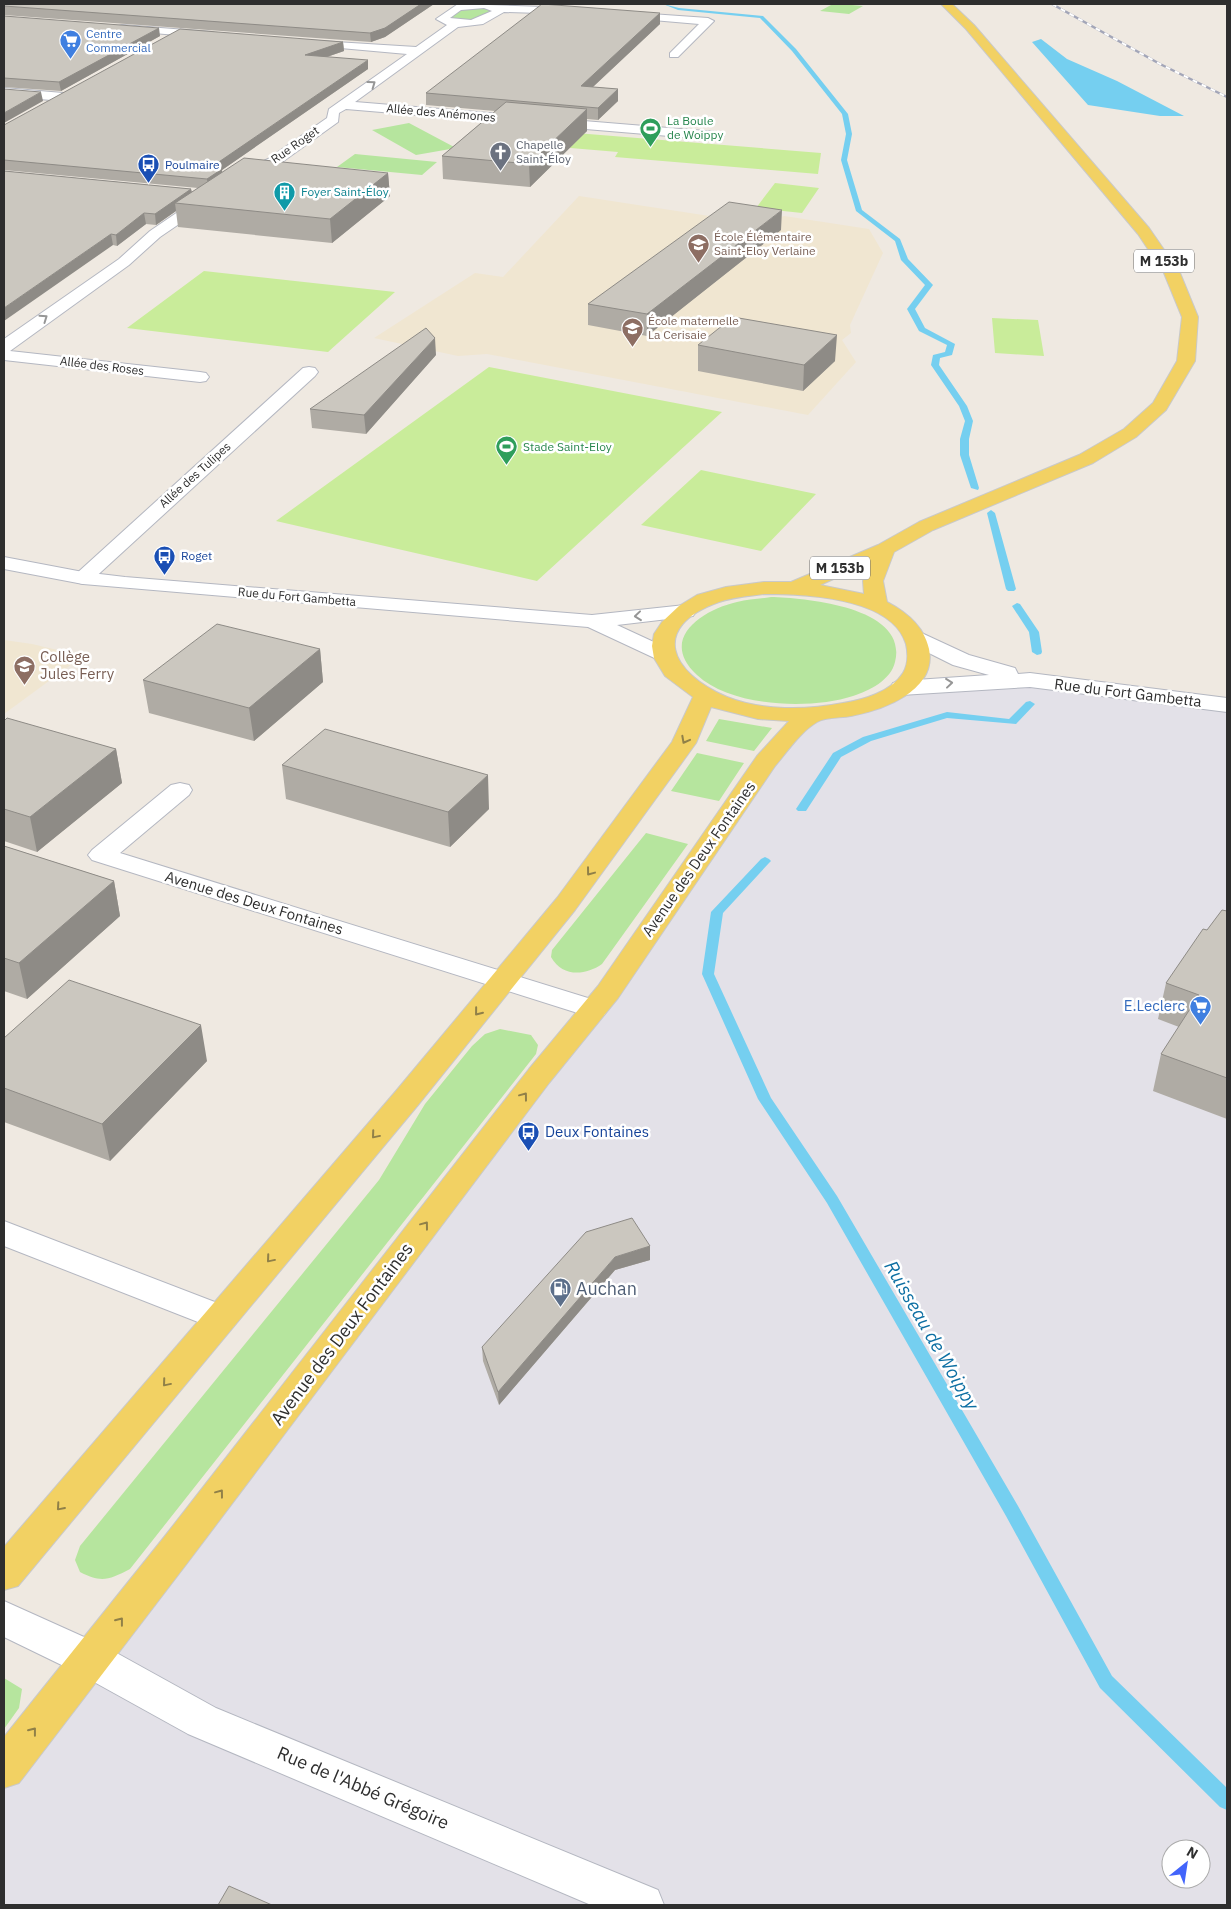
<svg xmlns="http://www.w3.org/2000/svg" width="1231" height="1909" font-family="'IBM Plex Sans',sans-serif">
<rect width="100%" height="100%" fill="#efe9e1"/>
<path fill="#e3e1e8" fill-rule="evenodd" d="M 956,683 L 1136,693 L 1227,705 L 1227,1905 L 4,1905 L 4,1769 L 796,727 L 884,698 ZM 1171,1849 L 1201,1849 L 1201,1879 L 1171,1879 Z"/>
<path fill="#f0e6d1" d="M 579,196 L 729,219 L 765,222 L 784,216 L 869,229 L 883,253 L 850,325 L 851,333 L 842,340 L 856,362 L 808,415 L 487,354 L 458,356 L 374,338 L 475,273 L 503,277 Z
M 4,640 L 32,644 L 83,656 L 4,714 Z"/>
<path fill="#b6e59e" d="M 841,4 L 863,6 L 849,14 L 820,11 L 831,5 Z
M 481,7 L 493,11 C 477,21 465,24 447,17 L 459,9 Z
M 409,123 L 456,148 L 416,155 L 372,130 Z
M 355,154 L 437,162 L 422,175 L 337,167 Z
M 771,597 C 806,598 909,607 895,662 C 891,680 869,691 853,696 C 810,710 731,707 697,675 C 658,639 702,610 737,602 C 748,599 760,599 771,597 Z
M 719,719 L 772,728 L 754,751 L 706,741 Z
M 697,753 L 744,763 L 719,801 L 671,791 Z
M 646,833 L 688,844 L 602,964 C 585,976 562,977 551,957 L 552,950 Z
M 500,1029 L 531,1035 L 538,1045 L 536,1054 L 130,1569 C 109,1580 101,1583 80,1572 L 75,1560 L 80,1546 L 379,1180 L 425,1104 L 472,1046 L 485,1034 Z
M 4,1678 L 22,1689 L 19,1708 L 4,1729 Z"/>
<path fill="#c9ec9a" d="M 501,127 L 821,153 L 818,174 L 615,157 L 618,152 L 487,141 Z
M 775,183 L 819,188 L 802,213 L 756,208 Z
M 204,271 L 395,292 L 328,352 L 127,328 Z
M 992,318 L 1038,320 L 1044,356 L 995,353 Z
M 489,367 L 722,412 L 537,581 L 276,521 Z
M 701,470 L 816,494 L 761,551 L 641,525 Z"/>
<path fill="#75cff0" d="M 1041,39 L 1067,59 L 1117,81 L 1184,116 L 1160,116 L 1088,105 L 1032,42 Z"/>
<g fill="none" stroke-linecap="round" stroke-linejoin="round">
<path fill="#75cff0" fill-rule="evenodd" d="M 663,4 L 679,8 L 763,16 L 796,49 L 848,114 L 852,134 L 847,160 L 862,210 L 900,239 L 908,259 L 933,285 L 915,309 L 925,328 L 955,344 L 952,355 L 940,358 L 939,365 L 967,406 L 973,421 L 969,439 L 969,455 L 979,488 L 978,490 L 971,488 L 960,455 L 960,439 L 965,421 L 959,406 L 931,365 L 933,355 L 945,352 L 947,345 L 919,331 L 907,309 L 925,285 L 901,260 L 895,241 L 856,211 L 841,160 L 846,134 L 842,114 L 792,51 L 760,18 L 678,10 Z
M 991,510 L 995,513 L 1016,589 L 1014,591 L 1008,591 L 1006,589 L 987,513 Z
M 1017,603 L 1020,604 L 1039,632 L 1042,652 L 1041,654 L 1037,655 L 1032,652 L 1029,632 L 1012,606 Z
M 1030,701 L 1035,704 L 1016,724 L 947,718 L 871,741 L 841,757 L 806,811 L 798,811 L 796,809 L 833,753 L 863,737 L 947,712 L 1009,719 L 1026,702 Z
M 765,857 L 769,859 L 771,861 L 769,863 L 723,913 L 714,974 L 771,1098 L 837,1196 L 1018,1506 L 1112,1676 L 1227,1788 L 1227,1810 L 1220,1807 L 1100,1688 L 1006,1516 L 827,1203 L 758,1099 L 702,974 L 711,912 L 761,859 Z"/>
<defs>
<path id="street" d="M 458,4 L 574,8 L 579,11 L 574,14 L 504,12 L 483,24 L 458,27 L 355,102 L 717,132 L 724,136 L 717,140 L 346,109 L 339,113 L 338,122 L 278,165 L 242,181 L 160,237 L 129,265 L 10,351 L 200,372 L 206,373 L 209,377 L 206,381 L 200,382 L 4,360 L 4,339 L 119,259 L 150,231 L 232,175 L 268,159 L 327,118 L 329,109 L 407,54 L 307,45 L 301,42 L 303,40 L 416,47 L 447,25 L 436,19 ZM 484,8 L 492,11 L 471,20 L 450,18 L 461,10 Z
M 622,12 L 708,18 L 714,21 L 678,57 L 670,57 L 670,53 L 699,24 L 618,17 L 618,13 Z
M 122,25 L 212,32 L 218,35 L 212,38 L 118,30 L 118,26 Z
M 4,88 L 63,93 L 69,97 L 63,101 L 4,96 Z
M 309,367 L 315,368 L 318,372 L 315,376 L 90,582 L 83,584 L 76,582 L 73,578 L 76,574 L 303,368 Z
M 180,783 L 189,785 L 192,790 L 189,795 L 120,853 L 604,1003 L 608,1009 L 604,1015 L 594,1018 L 584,1015 L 92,860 L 88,855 L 92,850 L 171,785 Z
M 4,1221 L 233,1309 L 238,1318 L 233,1327 L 221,1331 L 4,1246 Z
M 4,1601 L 104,1646 L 216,1708 L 658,1890 L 664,1905 L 591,1905 L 188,1734 L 76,1672 L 4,1637 Z"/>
<path id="secondary" d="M 4,557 L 83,572 L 125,577 L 592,615 L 685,605 L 693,606 L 696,611 L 693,616 L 685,617 L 617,625 L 671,650 L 674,655 L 671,660 L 663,662 L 588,627 L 83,584 L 4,569 Z
M 915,630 L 969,655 L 1015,668 L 1018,674 L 1030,673 L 1227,698 L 1227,712 L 1030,687 L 901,695 L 893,693 L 890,688 L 893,683 L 901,681 L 989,675 L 953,665 L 907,642 L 904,637 L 907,632 Z"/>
<path id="primary" d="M 941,4 L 952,4 L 974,25 L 1149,228 L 1180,273 L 1198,317 L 1195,361 L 1166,410 L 1136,437 L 1093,463 L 933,530 L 894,552 L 883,581 L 887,602 C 906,612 924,626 929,649 C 937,691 883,710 851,716 C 841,718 825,717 817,722 C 800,732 788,751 775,766 L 618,998 L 549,1083 L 191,1558 L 19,1783 L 4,1788 L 4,1737 L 165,1536 L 529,1069 L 598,986 L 757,756 L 789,721 L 758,719 L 711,707 L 696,743 L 575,910 L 418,1105 L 18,1586 L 4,1590 L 4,1547 L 396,1091 L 557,898 L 672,742 L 693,697 L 665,676 L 654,658 L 652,646 L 654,634 L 662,622 L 679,606 L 697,595 L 726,587 L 764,582 L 791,582 L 878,545 L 919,522 L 1079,455 L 1124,429 L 1153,403 L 1177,361 L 1182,317 L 1164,273 L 1138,234 L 966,29 ZM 869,563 L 863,581 L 864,594 L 820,585 ZM 764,594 C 804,594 892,597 906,644 C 908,653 908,665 903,673 C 891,692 863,700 843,703 C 807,710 762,711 727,697 C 670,673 649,627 719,602 C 733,597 749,596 764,594 Z"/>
</defs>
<use href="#street" stroke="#b4b7c1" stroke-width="2"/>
<use href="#secondary" stroke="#b4b7c1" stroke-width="2"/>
<use href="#primary" stroke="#c9c9c9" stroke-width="2"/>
<use href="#street" fill="#fff" fill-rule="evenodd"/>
<use href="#secondary" fill="#fff" fill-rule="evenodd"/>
<use href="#primary" fill="#f2d163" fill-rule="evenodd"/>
<defs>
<path id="rail" d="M 1052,4 L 1160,64 L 1227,97"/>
</defs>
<use href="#rail" stroke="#a3a6b8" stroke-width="2.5"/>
<use href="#rail" stroke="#fff" stroke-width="2" stroke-dasharray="5" stroke-linecap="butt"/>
</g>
<path fill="#afaba4" d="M 4,4 L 434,4 L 385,37 L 371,42 L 4,15 Z
M 660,13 L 660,24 L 593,87 L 618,89 L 618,101 L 598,120 L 587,119 L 587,131 L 530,187 L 443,179 L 442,156 L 495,111 L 426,105 L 426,93 Z
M 4,16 L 160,36 L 61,91 L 4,87 Z
M 343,42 L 344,51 L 327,57 L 368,69 L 222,170 L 222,172 L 388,173 L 390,196 L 332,243 L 178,227 L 176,211 L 156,225 L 146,224 L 117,246 L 113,245 L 4,171 L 191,189 L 192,192 L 198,188 L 4,170 L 4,125 Z
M 781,230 L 647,336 L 588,325 L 588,304 L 647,262 Z
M 698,345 L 835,361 L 803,391 L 698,371 Z
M 436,355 L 366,434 L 312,428 L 310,409 Z
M 320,649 L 323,682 L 254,741 L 149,713 L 143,680 Z
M 4,721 L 116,749 L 122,783 L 37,852 L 4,841 Z
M 282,765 L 489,809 L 450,847 L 286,799 Z
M 4,846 L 114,881 L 120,916 L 27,999 L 4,991 Z
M 1227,911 L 1227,1119 L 1153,1091 L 1161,1054 L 1179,1027 L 1158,1019 L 1166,983 L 1207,930 Z
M 4,1038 L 207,1061 L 110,1161 L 4,1122 Z
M 650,1246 L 650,1260 L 615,1270 L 499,1405 L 483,1361 L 482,1347 Z"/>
<path fill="#8e8b86" d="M 421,4 L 434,4 L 385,37 L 371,42 L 370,33 Z
M 660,13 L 660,24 L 581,98 L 581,86 Z
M 159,28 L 160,36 L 61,91 L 59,82 Z
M 343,42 L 344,51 L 306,64 L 305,55 Z
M 368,60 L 368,69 L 222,170 L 223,179 L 208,189 L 207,179 L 210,168 Z
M 618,89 L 618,101 L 598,120 L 598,108 Z
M 41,92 L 43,101 L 4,123 L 4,113 Z
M 587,109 L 587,131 L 530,187 L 529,164 Z
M 388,173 L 390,196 L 332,243 L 330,219 Z
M 191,189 L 193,199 L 175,203 L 176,211 L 156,225 L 155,214 Z
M 782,210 L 781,230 L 647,336 L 647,314 Z
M 144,213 L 146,224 L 117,246 L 116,235 Z
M 111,234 L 113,245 L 4,321 L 4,308 Z
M 837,335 L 835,361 L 803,391 L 804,365 Z
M 435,338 L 436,355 L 366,434 L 364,415 Z
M 320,649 L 323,682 L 254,741 L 249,708 Z
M 116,749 L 122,783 L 37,852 L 30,817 Z
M 488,775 L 489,809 L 450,847 L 448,812 Z
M 114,881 L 120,916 L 27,999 L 19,963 Z
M 201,1025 L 207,1061 L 110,1161 L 102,1124 Z
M 650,1246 L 650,1260 L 615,1270 L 499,1405 L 498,1392 L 615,1257 Z"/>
<path fill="#cbc7bf" stroke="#8e8b86" d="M 4,4 L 421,4 L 385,28 L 370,33 L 4,6 Z
M 542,4 L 660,13 L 581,86 L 618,89 L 598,108 L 426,93 Z
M 4,16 L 159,28 L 59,82 L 4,78 Z
M 180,29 L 343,42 L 305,55 L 368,60 L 210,168 L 222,169 L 207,179 L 4,160 L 4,125 Z
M 4,89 L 41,92 L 4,113 Z
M 506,102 L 587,109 L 529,164 L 442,156 Z
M 244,158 L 388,173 L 330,219 L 175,203 Z
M 4,171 L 191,189 L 155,214 L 144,213 L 116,235 L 111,234 L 4,308 Z
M 729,202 L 782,210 L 647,314 L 588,304 Z
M 733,317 L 837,335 L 804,365 L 698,345 Z
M 426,328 L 435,338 L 364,415 L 310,409 Z
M 217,624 L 320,649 L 249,708 L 143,680 Z
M 7,718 L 116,749 L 30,817 L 4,809 L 4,721 Z
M 325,729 L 488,775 L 448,812 L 282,765 Z
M 4,846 L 114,881 L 19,963 L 4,958 Z
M 1222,910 L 1227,911 L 1227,1078 L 1161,1054 L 1199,995 L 1166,983 L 1203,929 L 1207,930 Z
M 69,980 L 201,1025 L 102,1124 L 4,1088 L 4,1038 Z
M 632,1218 L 650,1246 L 615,1257 L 498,1392 L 482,1347 L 586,1232 Z
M 229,1886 L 272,1905 L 218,1905 Z"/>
<defs><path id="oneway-chevron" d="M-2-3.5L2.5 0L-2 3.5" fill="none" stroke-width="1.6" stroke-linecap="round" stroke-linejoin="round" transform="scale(1.25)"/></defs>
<g stroke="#969696">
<use href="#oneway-chevron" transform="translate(372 84) rotate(-36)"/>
<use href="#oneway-chevron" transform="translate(44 318) rotate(-35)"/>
<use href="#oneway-chevron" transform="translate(638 616) rotate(174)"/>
<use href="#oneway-chevron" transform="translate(949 683) rotate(-6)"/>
</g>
<g stroke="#908048">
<use href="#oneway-chevron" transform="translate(685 740) rotate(118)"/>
<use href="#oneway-chevron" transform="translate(590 872) rotate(127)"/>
<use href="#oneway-chevron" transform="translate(478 1012) rotate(129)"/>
<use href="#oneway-chevron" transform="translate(524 1096) rotate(-53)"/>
<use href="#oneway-chevron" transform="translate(375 1135) rotate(130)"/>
<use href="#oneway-chevron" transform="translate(425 1225) rotate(-53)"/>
<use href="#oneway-chevron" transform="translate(270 1259) rotate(130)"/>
<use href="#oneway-chevron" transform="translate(166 1383) rotate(130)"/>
<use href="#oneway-chevron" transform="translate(220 1493) rotate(-53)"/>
<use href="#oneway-chevron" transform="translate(60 1507) rotate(131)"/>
<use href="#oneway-chevron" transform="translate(120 1621) rotate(-52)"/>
<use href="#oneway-chevron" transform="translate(33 1731) rotate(-52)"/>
</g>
<defs>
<symbol id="supermarket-pin" viewBox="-11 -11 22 30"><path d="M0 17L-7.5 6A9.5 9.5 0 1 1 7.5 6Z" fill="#3f7fe0" stroke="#fff"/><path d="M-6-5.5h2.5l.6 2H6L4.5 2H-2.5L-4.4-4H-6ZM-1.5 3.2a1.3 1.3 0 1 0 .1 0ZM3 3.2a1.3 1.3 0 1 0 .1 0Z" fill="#fff"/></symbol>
<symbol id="stadium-pin" viewBox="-11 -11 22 30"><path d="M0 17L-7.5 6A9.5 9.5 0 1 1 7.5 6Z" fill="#2e9e5b" stroke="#fff"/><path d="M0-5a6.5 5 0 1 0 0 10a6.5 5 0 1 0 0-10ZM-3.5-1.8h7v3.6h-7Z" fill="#fff"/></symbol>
<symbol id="church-pin" viewBox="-11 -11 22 30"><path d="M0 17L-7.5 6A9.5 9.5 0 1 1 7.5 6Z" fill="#6b7280" stroke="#fff"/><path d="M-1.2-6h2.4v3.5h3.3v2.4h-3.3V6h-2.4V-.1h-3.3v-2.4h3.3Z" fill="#fff"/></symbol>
<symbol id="bus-pin" viewBox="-11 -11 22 30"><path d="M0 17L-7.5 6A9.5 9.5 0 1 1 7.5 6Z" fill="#1a4fb4" stroke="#fff"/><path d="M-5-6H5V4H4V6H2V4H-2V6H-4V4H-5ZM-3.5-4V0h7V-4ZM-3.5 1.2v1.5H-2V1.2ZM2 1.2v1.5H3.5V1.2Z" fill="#fff"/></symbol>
<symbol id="building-pin" viewBox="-11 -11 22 30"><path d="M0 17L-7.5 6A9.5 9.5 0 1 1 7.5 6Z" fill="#0f9aa8" stroke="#fff"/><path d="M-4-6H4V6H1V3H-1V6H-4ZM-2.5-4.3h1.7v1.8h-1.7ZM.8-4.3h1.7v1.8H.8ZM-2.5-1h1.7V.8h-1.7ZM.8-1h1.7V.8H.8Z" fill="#fff"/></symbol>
<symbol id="school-pin" viewBox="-11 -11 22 30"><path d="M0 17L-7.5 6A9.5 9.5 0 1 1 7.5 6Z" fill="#8d6e63" stroke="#fff"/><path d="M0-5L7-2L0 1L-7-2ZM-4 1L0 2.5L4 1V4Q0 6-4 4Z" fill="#fff"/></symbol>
<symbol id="fuel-pin" viewBox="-11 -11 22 30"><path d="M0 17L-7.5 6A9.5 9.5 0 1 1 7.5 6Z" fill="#5c6f8a" stroke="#fff"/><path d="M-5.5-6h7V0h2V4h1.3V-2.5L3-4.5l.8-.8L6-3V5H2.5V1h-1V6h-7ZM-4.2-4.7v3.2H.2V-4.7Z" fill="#fff"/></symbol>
</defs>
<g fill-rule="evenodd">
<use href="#supermarket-pin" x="58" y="28" width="25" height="34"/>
<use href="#stadium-pin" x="638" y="116" width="25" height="34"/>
<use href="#church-pin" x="488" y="140" width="25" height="34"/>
<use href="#bus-pin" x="136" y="152" width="25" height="34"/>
<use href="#building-pin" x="272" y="180" width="25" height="34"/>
<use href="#school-pin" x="686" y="232" width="25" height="34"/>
<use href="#school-pin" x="620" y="316" width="25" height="34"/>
<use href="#stadium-pin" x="494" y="434" width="25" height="34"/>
<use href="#bus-pin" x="152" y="544" width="25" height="34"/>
<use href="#school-pin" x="12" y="654" width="25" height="34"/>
<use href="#supermarket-pin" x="1188" y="994" width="25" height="34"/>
<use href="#bus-pin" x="516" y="1120" width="25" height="34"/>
<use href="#fuel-pin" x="548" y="1276" width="25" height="34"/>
</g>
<g text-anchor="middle" stroke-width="5" stroke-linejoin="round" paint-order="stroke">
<g font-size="12" fill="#366cbe" stroke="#fff" text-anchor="start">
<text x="86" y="38">Centre<tspan x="86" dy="14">Commercial</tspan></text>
</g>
<g font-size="12" fill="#2e2e2e" stroke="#fff">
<text transform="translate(441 113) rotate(5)" y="4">Allée des Anémones</text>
<text transform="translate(295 145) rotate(-35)" y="4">Rue Roget</text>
<text transform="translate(102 366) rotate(7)" y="4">Allée des Roses</text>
<text transform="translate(195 475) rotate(-42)" y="4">Allée des Tulipes</text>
<text transform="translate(297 597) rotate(5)" y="4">Rue du Fort Gambetta</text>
</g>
<g font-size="12" fill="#27864d" stroke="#fff" text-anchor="start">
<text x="667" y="125">La Boule<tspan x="667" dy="14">de Woippy</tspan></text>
<text x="523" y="451">Stade Saint-Eloy</text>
</g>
<g font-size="12" fill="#5b616d" stroke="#fff" text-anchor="start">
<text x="516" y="149">Chapelle<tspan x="516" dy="14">Saint-Éloy</tspan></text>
</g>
<g font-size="12" fill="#164399" stroke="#fff" text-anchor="start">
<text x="165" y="169">Poulmaire</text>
<text x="181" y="560">Roget</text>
</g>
<g font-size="12" fill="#0d838f" stroke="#fff" text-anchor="start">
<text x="301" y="196">Foyer Saint-Éloy</text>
</g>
<g font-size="12" fill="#785e54" stroke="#fff" text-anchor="start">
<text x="714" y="241">École Élémentaire<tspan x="714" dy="14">Saint-Eloy Verlaine</tspan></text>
<text x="648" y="325">École maternelle<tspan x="648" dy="14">La Cerisaie</tspan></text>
</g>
<g fill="#fff" stroke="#6d6d6d" stroke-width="1">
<rect x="1134" y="249.5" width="60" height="23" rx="4"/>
<rect x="810" y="556.5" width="60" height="23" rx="4"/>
</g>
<g font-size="14" font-weight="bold" fill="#2e2e2e">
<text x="1164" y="266">M 153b</text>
<text x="840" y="573">M 153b</text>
</g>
<g font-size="15" fill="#785e54" stroke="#fff" text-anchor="start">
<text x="40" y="662">Collège<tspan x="40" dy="17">Jules Ferry</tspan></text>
</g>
<g font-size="15" fill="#2e2e2e" stroke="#fff">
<text transform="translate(1128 693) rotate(7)" y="5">Rue du Fort Gambetta</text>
<text transform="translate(699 859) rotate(-55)" y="5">Avenue des Deux Fontaines</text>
<text transform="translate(254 903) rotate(17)" y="5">Avenue des Deux Fontaines</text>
</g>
<g font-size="15" fill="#366cbe" stroke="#fff" text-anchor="end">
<text x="1185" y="1011">E.Leclerc</text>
</g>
<g font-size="15" fill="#164399" stroke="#fff" text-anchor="start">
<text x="545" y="1137">Deux Fontaines</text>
</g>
<g font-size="18" fill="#4e5e75" stroke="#fff" text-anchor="start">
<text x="576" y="1295">Auchan</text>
</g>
<g font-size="18" fill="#2e2e2e" stroke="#fff">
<text transform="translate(342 1334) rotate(-53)" y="6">Avenue des Deux Fontaines</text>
<text transform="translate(363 1788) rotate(23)" y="6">Rue de l'Abbé Grégoire</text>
</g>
<g font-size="19" font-style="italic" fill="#0d6fa3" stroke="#fff">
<text transform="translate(932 1335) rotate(60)" y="7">Ruisseau de Woippy</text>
</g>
</g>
<rect width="1231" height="1909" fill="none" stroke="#2e2e2e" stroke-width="10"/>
<g transform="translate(1186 1864) rotate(30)"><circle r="24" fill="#ffffff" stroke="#ababab"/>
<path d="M0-4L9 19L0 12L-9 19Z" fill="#4264fb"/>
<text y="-8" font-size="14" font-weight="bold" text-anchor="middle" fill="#2e2e2e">N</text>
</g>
</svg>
